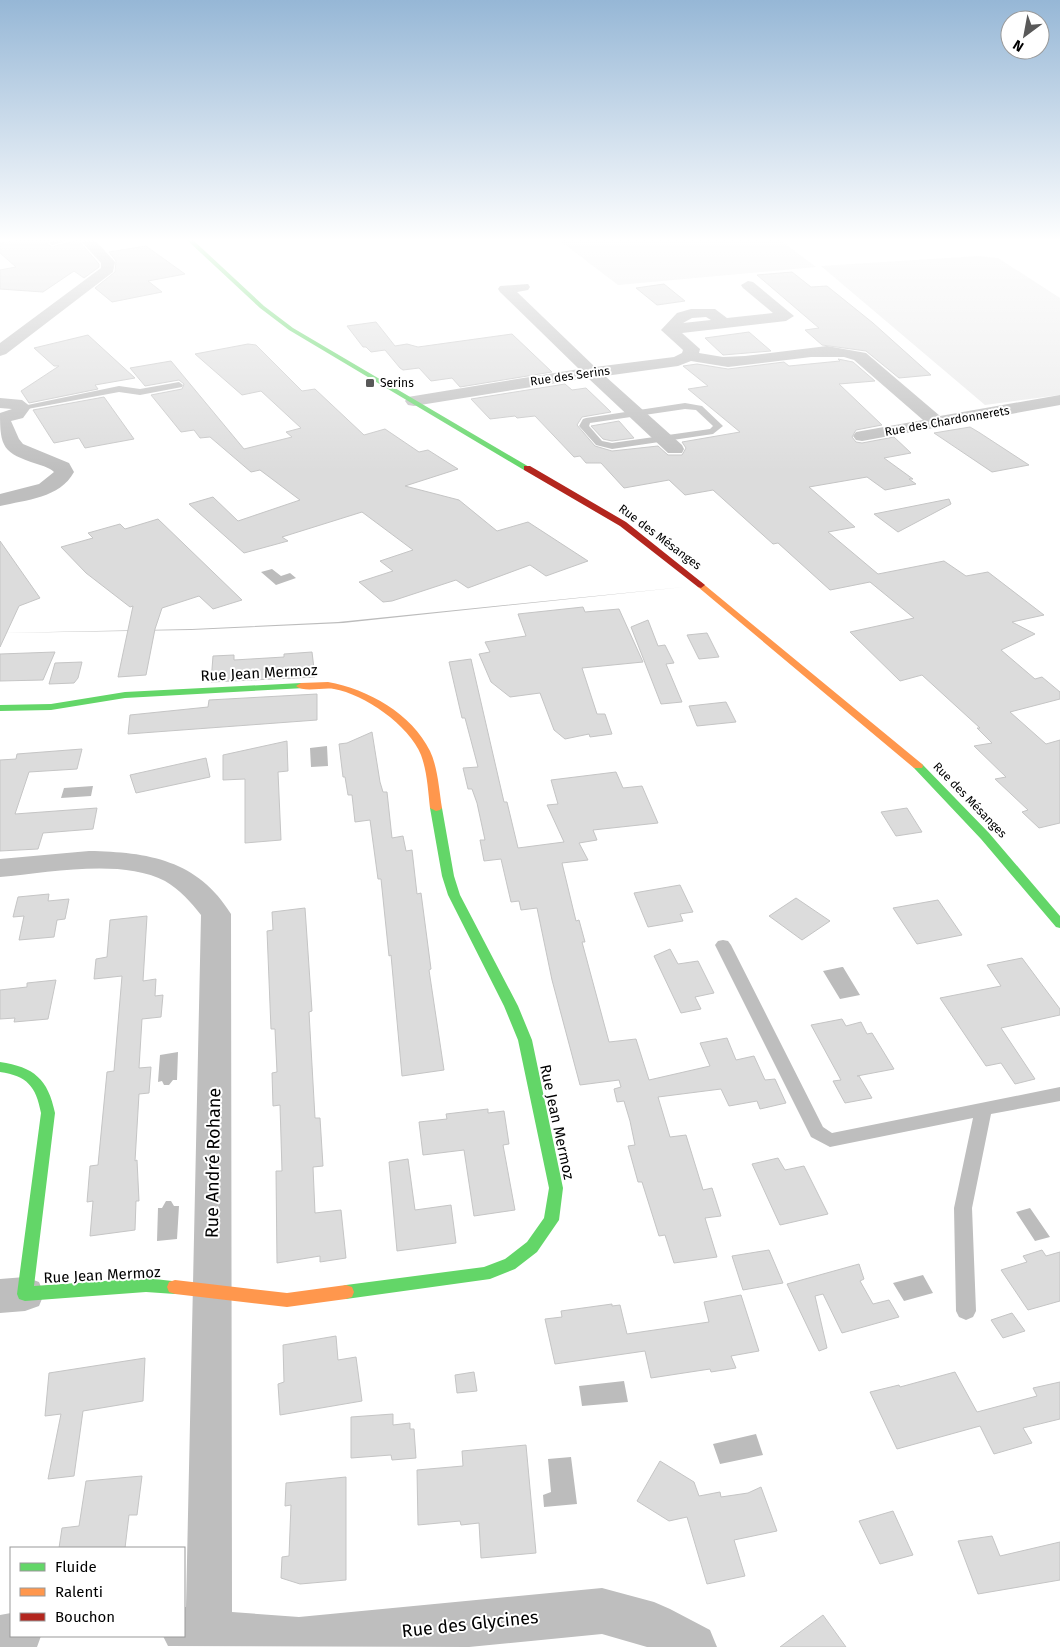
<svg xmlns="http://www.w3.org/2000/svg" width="1060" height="1647" font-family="'Fira Sans',sans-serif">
<rect width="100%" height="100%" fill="#fff"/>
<path fill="#eaeaea" d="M 559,240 L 780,240 L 816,267 L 618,285 Z
M 978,256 L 998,258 L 1060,298 L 1060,395 L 985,405 L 821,266 Z"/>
<path fill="#bcbcbc" d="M 272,569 L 281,576 L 290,573 L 296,578 L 276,585 L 261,572 Z
M 684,587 L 343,623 L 191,630 L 0,633 L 192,629 L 338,622 Z
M 327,746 L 328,766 L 311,767 L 310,748 Z
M 93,786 L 91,796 L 61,798 L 64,788 Z
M 842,967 L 843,967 L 860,995 L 840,999 L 823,971 Z
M 178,1052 L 177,1080 L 173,1080 L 169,1085 L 164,1085 L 162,1081 L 158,1082 L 160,1055 Z
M 166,1201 L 171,1201 L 174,1206 L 179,1206 L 177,1239 L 157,1241 L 158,1208 L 162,1208 Z
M 1030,1208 L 1050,1237 L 1035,1241 L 1016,1212 Z
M 923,1275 L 933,1293 L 904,1301 L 893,1283 Z
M 624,1381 L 628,1402 L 582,1406 L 579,1386 Z
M 756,1434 L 763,1455 L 720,1464 L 713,1444 Z
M 571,1457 L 577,1504 L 544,1507 L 543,1495 L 551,1492 L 548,1459 Z"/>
<path fill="#dcdcdc" stroke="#c5c5c5" d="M 17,240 L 50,240 L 47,244 L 52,247 L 78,240 L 99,264 L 99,267 L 84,278 L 74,271 L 43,292 L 0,289 L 0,270 L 16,267 L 0,253 L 0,243 Z
M 146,246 L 185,274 L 148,281 L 162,292 L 112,302 L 95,288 L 115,272 L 116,261 L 109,252 Z
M 792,272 L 811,287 L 827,286 L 873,323 L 931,375 L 899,378 L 866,351 L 822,345 L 805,330 L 819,328 L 757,275 Z
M 664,284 L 685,301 L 657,305 L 636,288 Z
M 376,322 L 395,346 L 407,344 L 418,347 L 512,334 L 552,372 L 460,387 L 452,378 L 431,381 L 419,368 L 403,370 L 400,368 L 385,350 L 371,352 L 366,347 L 363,347 L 347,326 Z
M 749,332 L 771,351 L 723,355 L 705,338 Z
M 88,335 L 135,378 L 95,385 L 98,389 L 29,403 L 21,391 L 59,366 L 54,366 L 34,348 Z
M 248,344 L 256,345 L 302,391 L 315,389 L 364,435 L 385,429 L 419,452 L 428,450 L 458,469 L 405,486 L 459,500 L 497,531 L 528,522 L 588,561 L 546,576 L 530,565 L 468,588 L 456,580 L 392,601 L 383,602 L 359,582 L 393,571 L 380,561 L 413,550 L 362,512 L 282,537 L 288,541 L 244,553 L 189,504 L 213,497 L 238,521 L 300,500 L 260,470 L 251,472 L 210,437 L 200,438 L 194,430 L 181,432 L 151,395 L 182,389 L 184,384 L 179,380 L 145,386 L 130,368 L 171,361 L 244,449 L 292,437 L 286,432 L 301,428 L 261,391 L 242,395 L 195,354 Z
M 838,359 L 853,362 L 875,381 L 839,384 L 882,425 L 856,430 L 852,437 L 856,442 L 862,443 L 894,437 L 911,453 L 884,458 L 913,479 L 909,479 L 916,484 L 885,490 L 867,477 L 809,487 L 855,527 L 828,532 L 878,574 L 944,561 L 966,576 L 988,572 L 1044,615 L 1012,622 L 1035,634 L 1001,650 L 1035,679 L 1042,677 L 1060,692 L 1060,699 L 1010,712 L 1046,744 L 1060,740 L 1060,823 L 1039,828 L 1022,812 L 1028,810 L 995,779 L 1006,777 L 974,746 L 992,743 L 977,728 L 980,728 L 922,675 L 900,681 L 850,632 L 914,618 L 870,582 L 830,590 L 778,543 L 773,544 L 713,490 L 685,495 L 669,480 L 624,488 L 601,463 L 586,463 L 580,456 L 574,457 L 535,416 L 517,418 L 515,416 L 490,419 L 471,399 L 565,384 L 572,390 L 586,388 L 611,412 L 582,417 L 577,425 L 595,446 L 612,451 L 658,446 L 668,455 L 682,455 L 686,448 L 682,442 L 740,432 L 688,389 L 708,386 L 683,366 L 697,364 L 728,369 L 784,362 L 789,366 L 840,361 Z
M 104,397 L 134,439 L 85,448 L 79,438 L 54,443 L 33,410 Z
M 619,421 L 634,438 L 612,441 L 603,439 L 591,426 Z
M 970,427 L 980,433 L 1029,465 L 992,472 L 934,433 Z
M 949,499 L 951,504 L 898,532 L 874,514 Z
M 158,519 L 242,600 L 213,609 L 199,596 L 162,608 L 155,629 L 146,675 L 118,677 L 133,606 L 130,607 L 86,573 L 61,547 L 93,538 L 88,533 L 120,524 L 125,529 Z
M 0,541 L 40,598 L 19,606 L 0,647 Z
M 583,607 L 585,612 L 619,609 L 643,662 L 582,668 L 597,714 L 605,714 L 612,734 L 590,737 L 589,734 L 565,739 L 554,730 L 540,693 L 510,697 L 491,682 L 479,654 L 490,652 L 485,642 L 526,636 L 518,614 Z
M 648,620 L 658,646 L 665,645 L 674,663 L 666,664 L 682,702 L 661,704 L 631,627 Z
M 707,633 L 719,657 L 699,659 L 687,635 Z
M 55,652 L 43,680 L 0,681 L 0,654 Z
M 312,652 L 315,677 L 211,682 L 213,656 L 234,655 L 234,660 L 284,657 L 284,654 Z
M 471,659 L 504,802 L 507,802 L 518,848 L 564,842 L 547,805 L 558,804 L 551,780 L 616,772 L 623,788 L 642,786 L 658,823 L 593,830 L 597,840 L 579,843 L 588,860 L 562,863 L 576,921 L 579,920 L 585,942 L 582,942 L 609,1042 L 636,1039 L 649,1080 L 710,1066 L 700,1043 L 727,1038 L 736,1060 L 754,1056 L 765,1080 L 775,1079 L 786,1103 L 760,1109 L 757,1101 L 729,1106 L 721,1089 L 658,1097 L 670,1137 L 686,1135 L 703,1190 L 712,1188 L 721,1216 L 705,1218 L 717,1257 L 674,1263 L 665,1235 L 659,1236 L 642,1182 L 638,1182 L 628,1146 L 635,1145 L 630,1121 L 624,1101 L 617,1102 L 614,1089 L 621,1087 L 619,1080 L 580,1085 L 552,980 L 537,908 L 521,910 L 519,901 L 511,902 L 501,859 L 484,861 L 480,840 L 485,840 L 477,803 L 472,789 L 468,789 L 463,768 L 478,767 L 465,718 L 462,718 L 449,662 Z
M 82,662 L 78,678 L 74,683 L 49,684 L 55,663 Z
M 317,694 L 317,720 L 128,734 L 130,715 L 208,707 L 209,700 Z
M 726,702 L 736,722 L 697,726 L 689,706 Z
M 372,732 L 380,782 L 383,792 L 387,792 L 392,838 L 403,836 L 406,851 L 412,850 L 417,894 L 421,893 L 431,969 L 429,970 L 444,1070 L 402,1076 L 391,955 L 389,956 L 381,879 L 378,879 L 370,820 L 355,822 L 352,795 L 348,795 L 345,777 L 343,777 L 339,744 L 347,743 Z
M 287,741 L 288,771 L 278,772 L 281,840 L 245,843 L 245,779 L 223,780 L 223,755 Z
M 82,749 L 77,769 L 29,772 L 15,814 L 97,808 L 93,829 L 43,833 L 38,849 L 0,851 L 0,760 L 16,759 L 17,754 Z
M 206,758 L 210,777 L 136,793 L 130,775 Z
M 907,808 L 922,832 L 896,836 L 881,812 Z
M 680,885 L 693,912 L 680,914 L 683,921 L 648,927 L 634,893 Z
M 49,894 L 48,901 L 69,899 L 65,919 L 57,920 L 54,937 L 19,940 L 24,916 L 13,917 L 18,897 Z
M 796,898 L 830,921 L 802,940 L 769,916 Z
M 938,900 L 962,935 L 917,944 L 893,908 Z
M 305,908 L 312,1011 L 309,1012 L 315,1118 L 320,1118 L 323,1166 L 313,1167 L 315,1213 L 341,1210 L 346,1258 L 320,1262 L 320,1256 L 277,1263 L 276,1171 L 282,1171 L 280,1105 L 273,1106 L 272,1073 L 277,1072 L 275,1029 L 271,1029 L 267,931 L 273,930 L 272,912 Z
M 147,916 L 143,981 L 156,979 L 155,996 L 163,995 L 161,1017 L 142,1019 L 139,1068 L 151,1067 L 149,1093 L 139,1094 L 135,1161 L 137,1160 L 139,1201 L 136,1201 L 135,1230 L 90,1236 L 93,1201 L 87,1202 L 90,1166 L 98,1165 L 107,1072 L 114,1071 L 122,976 L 94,979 L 96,959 L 107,957 L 110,920 Z
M 670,949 L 678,964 L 698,961 L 714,993 L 695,997 L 701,1009 L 681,1013 L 654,956 Z
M 1022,958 L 1060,1009 L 1060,1015 L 1001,1028 L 1035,1079 L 1015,1084 L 1001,1063 L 986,1066 L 940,998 L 1001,986 L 987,965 Z
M 56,980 L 48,1019 L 14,1022 L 15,1018 L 0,1019 L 0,990 L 27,987 L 27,983 Z
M 842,1019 L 846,1026 L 861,1022 L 867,1034 L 872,1033 L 894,1069 L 857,1076 L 859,1076 L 872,1098 L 845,1103 L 833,1081 L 841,1080 L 811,1025 Z
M 488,1109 L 488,1113 L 504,1111 L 509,1144 L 503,1145 L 515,1210 L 474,1216 L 464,1150 L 423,1155 L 419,1122 L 447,1119 L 446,1114 Z
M 778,1158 L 785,1170 L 804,1166 L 828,1214 L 780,1225 L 752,1164 Z
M 408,1159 L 415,1210 L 451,1205 L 456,1243 L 397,1251 L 389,1162 Z
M 769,1250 L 783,1283 L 743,1290 L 732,1256 Z
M 1042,1250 L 1046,1256 L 1060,1252 L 1060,1301 L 1028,1310 L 1001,1270 L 1027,1262 L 1023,1256 Z
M 859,1264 L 864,1279 L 860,1281 L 873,1304 L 889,1300 L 899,1317 L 842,1333 L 823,1294 L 815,1296 L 827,1348 L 819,1351 L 787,1284 Z
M 741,1295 L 759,1351 L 731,1356 L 736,1368 L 711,1372 L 710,1369 L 651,1378 L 645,1351 L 555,1364 L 545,1319 L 562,1317 L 561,1311 L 612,1304 L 612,1306 L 620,1305 L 627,1334 L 709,1322 L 704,1302 Z
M 1012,1313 L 1025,1331 L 1003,1338 L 991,1320 Z
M 336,1336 L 338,1360 L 356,1357 L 362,1401 L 280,1415 L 278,1384 L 284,1382 L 283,1345 Z
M 145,1358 L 143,1401 L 83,1411 L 74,1476 L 48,1479 L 61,1414 L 45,1416 L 49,1373 Z
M 474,1372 L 477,1391 L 457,1393 L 455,1375 Z
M 955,1372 L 977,1412 L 1037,1396 L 1033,1388 L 1060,1382 L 1060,1419 L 1023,1428 L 1032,1443 L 994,1454 L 980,1426 L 897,1449 L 870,1392 L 899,1385 L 900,1387 Z
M 393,1414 L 393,1425 L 410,1423 L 410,1429 L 414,1429 L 416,1458 L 392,1460 L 391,1455 L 351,1458 L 351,1417 Z
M 526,1445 L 536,1553 L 481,1558 L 479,1523 L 461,1525 L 460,1521 L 418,1525 L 417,1470 L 463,1466 L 462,1451 Z
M 660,1461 L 694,1482 L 699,1496 L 720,1492 L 721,1497 L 748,1493 L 761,1487 L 777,1531 L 734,1540 L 745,1576 L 707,1584 L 687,1517 L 669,1521 L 637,1501 Z
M 142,1476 L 137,1515 L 129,1515 L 125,1548 L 59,1548 L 62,1528 L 79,1526 L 86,1481 Z
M 346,1477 L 346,1580 L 300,1584 L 281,1578 L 282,1557 L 289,1556 L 291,1505 L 285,1506 L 286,1483 Z
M 893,1511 L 913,1555 L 880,1564 L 859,1521 Z
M 992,1536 L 1000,1556 L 1060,1542 L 1060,1580 L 978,1594 L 958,1541 Z
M 823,1615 L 846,1647 L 780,1647 Z"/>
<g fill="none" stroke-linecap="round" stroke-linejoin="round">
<path fill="#bebebe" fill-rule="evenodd" d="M 55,240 L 71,240 L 52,245 L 49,243 Z
M 179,382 L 183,385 L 182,387 L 140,395 L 119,392 L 22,410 L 18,407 L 119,386 L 140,389 Z
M 685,403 L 702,406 L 723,426 L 713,434 L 612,449 L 596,445 L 579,426 L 583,419 L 586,418 ZM 685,409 L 696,410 L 713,426 L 710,429 L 612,443 L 602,441 L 589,426 L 590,423 Z
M 723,940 L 728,941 L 731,945 L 823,1127 L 832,1133 L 1060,1087 L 1060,1101 L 991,1114 L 972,1208 L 976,1311 L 973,1317 L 966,1320 L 959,1317 L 956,1311 L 954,1208 L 973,1118 L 830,1147 L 811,1137 L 715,945 L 718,941 Z"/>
<path fill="#bebebe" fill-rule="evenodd" d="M 80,240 L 95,240 L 115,262 L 113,272 L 6,354 L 0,356 L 0,343 L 101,268 L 101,263 Z
M 748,281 L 753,282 L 794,316 L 786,321 L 682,333 L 700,349 L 699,353 L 723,357 L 745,356 L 827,346 L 866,353 L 940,416 L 1060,395 L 1060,405 L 862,441 L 856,440 L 853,436 L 856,432 L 923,420 L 854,360 L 844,357 L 811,357 L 728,367 L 691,361 L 678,366 L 605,376 L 682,445 L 684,449 L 682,453 L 668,453 L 588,378 L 414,406 L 408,405 L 405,401 L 408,397 L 414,396 L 579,369 L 500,292 L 498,289 L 500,286 L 528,284 L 530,287 L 528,290 L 517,292 L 595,367 L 674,357 L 682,353 L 683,350 L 661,330 L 677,313 L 691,309 L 715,309 L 727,318 L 773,313 L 743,288 L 741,285 ZM 706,317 L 711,320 L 683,323 L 692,318 Z
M 0,398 L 22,400 L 31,407 L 23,418 L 11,421 L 19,439 L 23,444 L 69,463 L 74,472 C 60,498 26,500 0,506 L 0,494 L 39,484 L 54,472 C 50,468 43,466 37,464 C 3,453 0,447 0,413 L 12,409 L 0,408 Z
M 89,851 C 148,852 198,860 231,914 L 232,1612 L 299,1617 L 602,1588 L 654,1602 L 670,1609 L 710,1630 L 717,1647 L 647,1647 L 602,1634 L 469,1647 L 168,1646 L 163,1636 L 184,1636 L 184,1607 L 186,1607 L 201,915 C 191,902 180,890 165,881 C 121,858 48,873 0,877 L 0,859 Z
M 25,1277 L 39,1282 L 44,1294 L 39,1306 L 25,1311 L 0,1313 L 0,1279 Z
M 11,1613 L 11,1636 L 41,1636 L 37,1647 L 0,1647 L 0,1615 Z"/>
<path fill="#63d668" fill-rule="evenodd" d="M 187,240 L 193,240 L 264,306 L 293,328 L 531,468 L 524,470 L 289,330 L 260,308 Z
M 301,683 L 306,686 L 305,688 L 125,698 L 51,710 L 0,711 L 0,705 L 51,704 L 125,692 Z
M 918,763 L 922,764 L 989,833 L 1060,916 L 1060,928 L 1056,927 L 981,839 L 914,768 L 913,766 L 914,764 Z
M 436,805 L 442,808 L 454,876 L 460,895 L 518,1006 L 532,1040 L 563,1188 L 559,1220 L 537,1252 L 515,1269 L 490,1279 L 346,1299 L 340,1297 L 338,1292 L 340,1287 L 346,1285 L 484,1267 L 505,1259 L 527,1242 L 544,1218 L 549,1188 L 518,1040 L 504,1006 L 448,895 L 442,876 L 430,808 Z
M 0,1062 C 34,1067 48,1079 55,1113 L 34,1286 L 146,1278 L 181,1282 L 183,1287 L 181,1292 L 175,1294 L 146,1292 L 25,1301 L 19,1299 L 17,1294 L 41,1113 C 36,1086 27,1076 0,1072 Z"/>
<path fill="#ff974d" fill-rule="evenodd" d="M 701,582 L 922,764 L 923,766 L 922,768 L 914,768 L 698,587 L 698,583 Z
M 328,682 C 368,689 412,714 430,751 C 438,768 439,790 442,808 L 440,810 L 436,811 L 430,808 C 428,790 427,771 421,755 C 409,725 364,694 334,689 C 323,687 304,693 296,686 L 301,683 Z
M 175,1280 L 287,1293 L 346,1285 L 352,1287 L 354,1292 L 352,1297 L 346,1299 L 287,1307 L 175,1294 L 169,1292 L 167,1287 L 169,1282 Z"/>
<path fill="#b3261e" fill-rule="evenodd" d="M 524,466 L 530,466 L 626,522 L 705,585 L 701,588 L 698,587 L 620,526 L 524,470 Z"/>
</g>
<linearGradient id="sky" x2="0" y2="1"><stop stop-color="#96b7d6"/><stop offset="0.51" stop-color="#fff"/><stop offset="1" stop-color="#fff" stop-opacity="0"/></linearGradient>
<rect width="1060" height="471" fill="url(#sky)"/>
<rect fill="#595959" stroke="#fff" stroke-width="2" x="365" y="378" width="10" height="10" rx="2.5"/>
<g text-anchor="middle" stroke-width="4" stroke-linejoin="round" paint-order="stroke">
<g font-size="12" fill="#000" stroke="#fff">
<text transform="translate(570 376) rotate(-8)" y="4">Rue des Serins</text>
<text transform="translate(947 421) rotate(-10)" y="4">Rue des Chardonnerets</text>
<text transform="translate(660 537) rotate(37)" y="4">Rue des Mésanges</text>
<text transform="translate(970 800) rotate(46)" y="4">Rue des Mésanges</text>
</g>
<g font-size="12" fill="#000" stroke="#fff" text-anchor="start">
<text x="380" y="387">Serins</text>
</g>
<g font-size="15" fill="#000" stroke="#fff">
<text transform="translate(259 673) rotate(-3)" y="5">Rue Jean Mermoz</text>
<text transform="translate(557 1122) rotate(78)" y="5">Rue Jean Mermoz</text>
<text transform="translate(102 1275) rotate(-3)" y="5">Rue Jean Mermoz</text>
</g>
<g font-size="18" fill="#000" stroke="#fff">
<text transform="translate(213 1163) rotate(-89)" y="6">Rue André Rohane</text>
<text transform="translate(470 1624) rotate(-6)" y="6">Rue des Glycines</text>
</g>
</g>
<rect x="10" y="1547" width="175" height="90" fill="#ffffff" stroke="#999999"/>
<rect x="20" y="1563" width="25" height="8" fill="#63d668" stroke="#999999"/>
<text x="55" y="1572" font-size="15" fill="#000000">Fluide</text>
<rect x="20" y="1588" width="25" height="8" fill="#ff974d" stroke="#999999"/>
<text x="55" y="1597" font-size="15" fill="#000000">Ralenti</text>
<rect x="20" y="1613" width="25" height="8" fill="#b3261e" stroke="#999999"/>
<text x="55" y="1622" font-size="15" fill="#000000">Bouchon</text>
<g transform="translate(1025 35) rotate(212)"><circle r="24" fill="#ffffff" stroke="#999999"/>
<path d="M0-4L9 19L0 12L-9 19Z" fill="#595959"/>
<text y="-8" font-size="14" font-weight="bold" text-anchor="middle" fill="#000000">N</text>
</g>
</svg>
